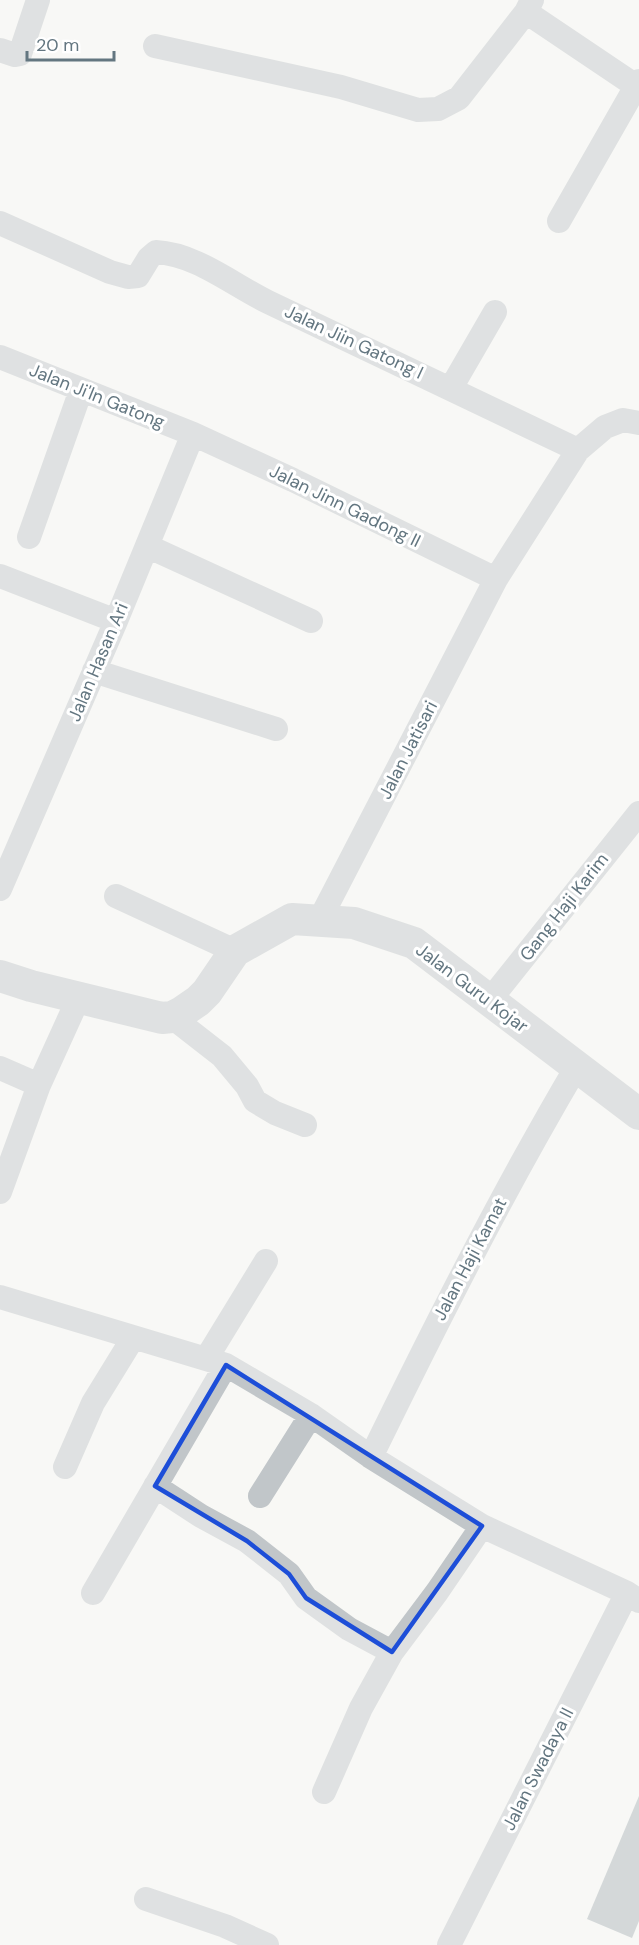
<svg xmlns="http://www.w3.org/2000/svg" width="639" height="1945" font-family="'DM Sans',sans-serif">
<rect width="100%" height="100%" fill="#f8f8f5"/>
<path fill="#a8b2b7" d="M 639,1796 L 639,1921 L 632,1938 L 587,1919 Z"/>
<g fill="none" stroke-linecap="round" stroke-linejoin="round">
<path stroke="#c1c6c9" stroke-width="24" d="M 526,12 L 639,88
M 155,46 L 341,87 L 418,110 L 438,109 L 459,98 L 526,12 L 532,0
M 0,50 L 15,55 L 20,54 L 38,0
M 559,221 L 639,81
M 0,223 L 110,272 L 128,277 L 138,276 L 149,258 L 156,252 C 196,254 233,285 268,302 C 371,352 475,400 578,450
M 0,357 L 193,434 L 293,480 L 496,579
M 451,388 L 495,312
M 29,537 L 81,390
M 147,546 L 311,621
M 0,576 L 116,621
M 94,671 L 276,729
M 0,889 L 116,621 L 193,434
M 116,896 L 235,951
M 319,921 L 496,579 L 578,450 L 605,427 L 623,420 L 639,423
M 489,1001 L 639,813
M 172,1017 L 222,1056 L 247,1086 L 255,1101 L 275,1113 L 305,1125
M 0,1068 L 39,1085
M 0,1192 L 39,1085 L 79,997
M 0,1297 L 226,1365 L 311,1415 L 371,1457 L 482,1526 L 627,1593 L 639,1601
M 206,1359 L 266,1261
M 371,1457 C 436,1324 502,1193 577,1066
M 65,1467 L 93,1403 L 133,1338
M 155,1486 L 201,1516 L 247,1541 L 289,1574 L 306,1598 L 349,1629 L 392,1652 L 437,1592 L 482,1526
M 260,1496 L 311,1415
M 93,1593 L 226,1365
M 324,1792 L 361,1708 L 392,1652
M 146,1899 L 225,1926 L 267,1945
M 449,1945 L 627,1593"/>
<path stroke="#c1c6c9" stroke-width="32" d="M 0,976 L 31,986 L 162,1018 L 172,1017 L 182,1012 L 198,1001 L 207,992 L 235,951 L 292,919 L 354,923 L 414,943 L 639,1114"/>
</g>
<path d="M0 0H639V1945H0ZM 226,1365 L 482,1526 L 392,1652 L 306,1598 L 289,1574 L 247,1541 L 155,1486 Z" fill="#f8f8f5" fill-opacity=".55" fill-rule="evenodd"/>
<path fill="none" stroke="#1d4ed8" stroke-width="4.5" stroke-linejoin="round" d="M 226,1365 L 482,1526 L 392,1652 L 306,1598 L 289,1574 L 247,1541 L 155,1486 Z"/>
<g text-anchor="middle" stroke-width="6" stroke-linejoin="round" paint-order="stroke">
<g font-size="18" fill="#637680" stroke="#fff">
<text transform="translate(354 342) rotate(25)" y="6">Jalan Jiin Gatong I</text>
<text transform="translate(97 396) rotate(22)" y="6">Jalan Ji'ln Gatong</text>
<text transform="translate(345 506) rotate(26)" y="6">Jalan Jinn Gadong II</text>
<text transform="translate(98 662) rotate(-67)" y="6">Jalan Hasan Ari</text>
<text transform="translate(408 750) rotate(-63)" y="6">Jalan Jatisari</text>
<text transform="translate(564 907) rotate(-52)" y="6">Gang Haji Karim</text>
<text transform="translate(472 988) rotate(37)" y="6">Jalan Guru Kojar</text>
<text transform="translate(470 1259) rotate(-62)" y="6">Jalan Haji Kamat</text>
<text transform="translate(538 1769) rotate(-63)" y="6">Jalan Swadaya II</text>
</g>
</g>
<path d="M27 51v9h87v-9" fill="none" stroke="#637680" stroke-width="3"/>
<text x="36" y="51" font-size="18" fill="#637680" stroke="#ffffff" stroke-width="4.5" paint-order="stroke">20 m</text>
</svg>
